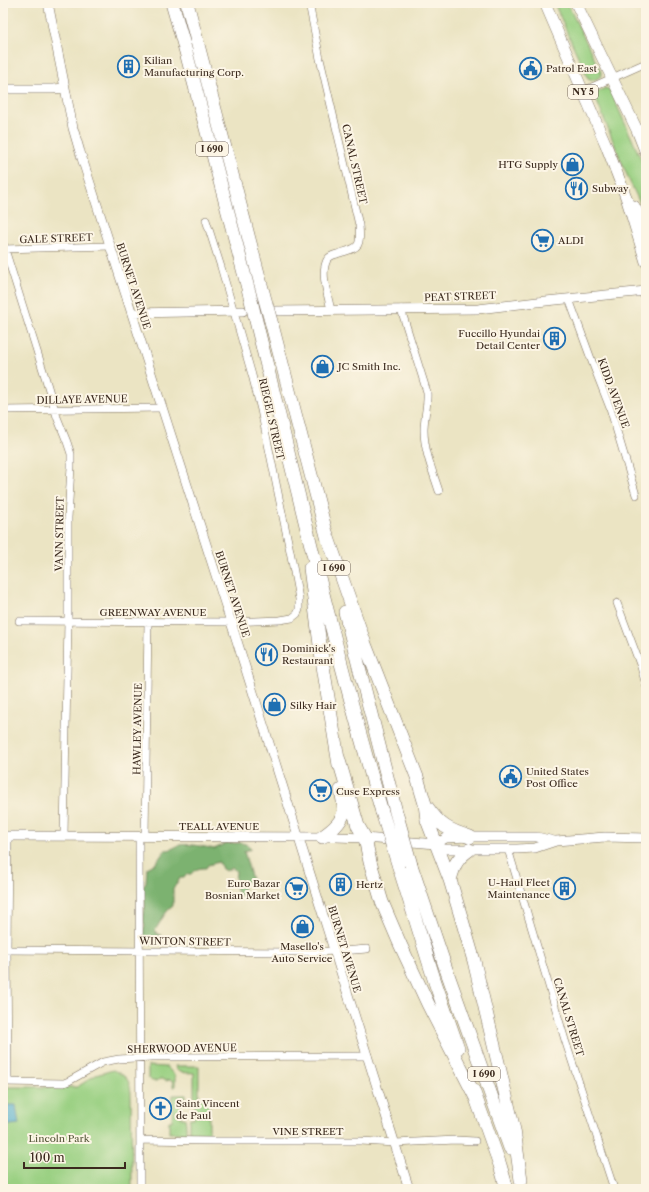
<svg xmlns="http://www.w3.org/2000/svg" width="649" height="1192" font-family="'Libre Caslon Text',serif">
<rect width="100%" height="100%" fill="#fcf5e5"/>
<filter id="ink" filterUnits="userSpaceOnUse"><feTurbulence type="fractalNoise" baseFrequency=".025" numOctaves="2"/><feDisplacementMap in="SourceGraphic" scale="8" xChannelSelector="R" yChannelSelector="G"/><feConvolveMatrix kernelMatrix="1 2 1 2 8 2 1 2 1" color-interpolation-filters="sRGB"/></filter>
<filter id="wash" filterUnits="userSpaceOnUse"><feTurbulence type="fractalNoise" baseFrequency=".012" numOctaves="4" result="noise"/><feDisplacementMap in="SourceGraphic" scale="16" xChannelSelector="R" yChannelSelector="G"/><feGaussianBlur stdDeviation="0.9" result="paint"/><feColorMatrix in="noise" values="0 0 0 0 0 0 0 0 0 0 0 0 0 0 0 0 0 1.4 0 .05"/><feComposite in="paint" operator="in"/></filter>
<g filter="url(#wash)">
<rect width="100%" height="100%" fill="#ebe4c3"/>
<path fill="#9ad082" stroke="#6a7d50" d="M 554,3 L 567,3 L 601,72 L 601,76 C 596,79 593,82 588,79 Z
M 605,88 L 610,90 L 641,159 L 646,174 L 646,216 L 629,180 L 595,97 L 596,93 Z
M 148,1066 L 167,1067 L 175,1076 L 175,1087 L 173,1087 L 173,1082 L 170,1080 L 166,1081 C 163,1079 160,1078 156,1081 L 152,1081 L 148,1078 Z
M 175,1066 L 199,1066 L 199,1099 L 209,1099 L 209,1134 L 189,1133 L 189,1123 L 190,1118 L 194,1118 L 195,1107 L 194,1099 L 194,1073 C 186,1072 177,1075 175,1066 Z
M 113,1070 C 127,1076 130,1080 131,1095 L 132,1189 L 3,1189 L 3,1087 L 77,1087 L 96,1075 Z
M 173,1095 L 186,1095 L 186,1098 L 181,1099 L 181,1118 L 185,1118 L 186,1124 L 186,1133 L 169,1133 L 169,1121 L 172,1121 Z"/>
<path fill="#7bb270" stroke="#5b6e47" d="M 227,843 C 238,844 244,840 252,849 L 244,851 L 252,880 L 242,883 L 244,891 L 243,895 L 239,895 C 235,890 235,877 236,871 L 232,868 L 226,871 L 222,869 L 219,862 L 208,865 L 206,868 C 198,868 196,869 191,874 L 187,874 L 184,878 L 180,878 L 177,884 L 173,888 L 173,906 C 164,912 161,922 155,930 L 157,934 L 161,935 L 159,942 L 151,944 L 144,940 C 142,935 142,931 145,926 L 143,921 L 145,905 L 143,886 L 146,882 L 147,868 L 156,863 L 165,850 C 172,850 174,847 180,845 C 186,843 207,847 214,849 Z"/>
<path fill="#4baaca" stroke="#436a74" d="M 3,1105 L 16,1105 L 19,1124 L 3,1126 Z"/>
</g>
<g filter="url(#ink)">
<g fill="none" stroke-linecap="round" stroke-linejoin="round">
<defs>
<path id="minor" d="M 309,3 L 320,59 L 359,225 C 361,249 359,247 337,254 C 333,255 329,256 327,260 C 320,273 328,296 331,310
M 583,91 L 646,63
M 3,243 L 46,380 L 57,417 L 67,442 L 71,454 L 71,467 L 68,518 L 68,621 L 64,836
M 3,249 L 110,246
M 569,299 L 594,367 L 610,408 L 636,495
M 401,309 L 427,392 C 428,405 424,417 424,430 C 424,451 433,472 439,491
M 3,410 L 161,408
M 617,603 L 641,667 L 646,685
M 19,621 L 231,622 L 280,620 L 292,618 L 297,614 L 299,610 L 299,599 L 291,556 L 261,410 L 252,375 L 221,267 L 206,220
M 8,836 L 7,950 L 8,1082
M 139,837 L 140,1189
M 145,837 L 148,622
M 508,849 L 565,1040 L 614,1189
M 3,950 L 305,952 L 342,951 L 367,949
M 3,1082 L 64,1083 L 69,1081 L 103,1062 L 119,1059 L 151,1057 L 368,1056
M 140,1140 L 213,1141 L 361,1141 L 395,1143 L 456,1140 L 475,1141"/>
<path id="tertiary" d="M 48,3 L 73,128 L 80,152 L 231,622 L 409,1189
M 3,89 L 53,89 L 65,88
M 274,311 L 478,309 L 546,301 L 646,291
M 132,313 L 243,311
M 3,836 L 336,837 L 365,838 L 436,844 L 444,849 L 517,849 L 535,848 L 556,841 L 605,837 L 646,838
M 436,844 L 446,838 L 470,837 L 537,837 L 554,841"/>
<path id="primary" d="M 545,3 L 606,145 L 626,197 L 646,262
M 576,3 L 637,130 L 646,153
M 634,206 L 646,228"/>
<path id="motorway" d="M 172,3 L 186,52 L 250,296
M 187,3 L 264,296
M 257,325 C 297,488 335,651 382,812
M 272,325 L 328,540
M 326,532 L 365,644 L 417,777 L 425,804 L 427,820 L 450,880 L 462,920 L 474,961 L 514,1130 L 521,1180
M 310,568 L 322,660 L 339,765
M 345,612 L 396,812
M 338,757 L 358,826 L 365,838 L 370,862 L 382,902 L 400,944 L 428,1004 L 475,1096
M 427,807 C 440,826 448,830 470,837
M 322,837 C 331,831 343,822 344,810 C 344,804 342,796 341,790
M 398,864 L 435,982 L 458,1048
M 411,865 L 446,969 L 510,1148
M 450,880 C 454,866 456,859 469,850
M 473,1090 L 500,1165 L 507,1189"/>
</defs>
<use href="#minor" stroke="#796b58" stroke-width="8"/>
<use href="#tertiary" stroke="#796b58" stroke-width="10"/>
<use href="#primary" stroke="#796b58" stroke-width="12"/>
<use href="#motorway" stroke="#796b58" stroke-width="14"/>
<use href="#minor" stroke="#fff" stroke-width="7"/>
<use href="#tertiary" stroke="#fff" stroke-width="9"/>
<use href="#primary" stroke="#fff" stroke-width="11"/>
<use href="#motorway" stroke="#fff" stroke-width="13"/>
<defs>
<path id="motorway-bridge" d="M 250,296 L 257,325
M 264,296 L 272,325
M 382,812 L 398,864
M 396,812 L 411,865"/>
</defs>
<use href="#motorway-bridge" stroke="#796b58" stroke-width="14" stroke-linecap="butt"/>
<use href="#motorway-bridge" stroke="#fff" stroke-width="13"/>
</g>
</g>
<defs>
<symbol id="building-ring" viewBox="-11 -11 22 22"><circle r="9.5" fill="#fcf5e5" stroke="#1f6fb2" stroke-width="1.5"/><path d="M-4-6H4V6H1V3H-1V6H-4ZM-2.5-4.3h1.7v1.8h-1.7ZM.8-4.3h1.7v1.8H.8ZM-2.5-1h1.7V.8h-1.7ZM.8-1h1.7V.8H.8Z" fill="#1f6fb2"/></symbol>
<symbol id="civic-ring" viewBox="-11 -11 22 22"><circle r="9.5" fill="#fcf5e5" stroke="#1f6fb2" stroke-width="1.5"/><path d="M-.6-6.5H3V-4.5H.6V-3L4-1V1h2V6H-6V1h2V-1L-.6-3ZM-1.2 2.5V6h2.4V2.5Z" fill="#1f6fb2"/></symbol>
<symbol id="shop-ring" viewBox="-11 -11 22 22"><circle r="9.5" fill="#fcf5e5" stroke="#1f6fb2" stroke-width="1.5"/><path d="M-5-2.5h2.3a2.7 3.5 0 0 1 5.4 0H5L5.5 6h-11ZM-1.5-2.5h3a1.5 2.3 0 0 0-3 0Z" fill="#1f6fb2"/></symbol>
<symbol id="restaurant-ring" viewBox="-11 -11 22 22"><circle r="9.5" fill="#fcf5e5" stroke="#1f6fb2" stroke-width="1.5"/><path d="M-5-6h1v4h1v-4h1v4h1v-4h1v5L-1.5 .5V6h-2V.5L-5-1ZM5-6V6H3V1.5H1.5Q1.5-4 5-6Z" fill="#1f6fb2"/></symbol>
<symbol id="supermarket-ring" viewBox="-11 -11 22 22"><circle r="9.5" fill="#fcf5e5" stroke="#1f6fb2" stroke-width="1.5"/><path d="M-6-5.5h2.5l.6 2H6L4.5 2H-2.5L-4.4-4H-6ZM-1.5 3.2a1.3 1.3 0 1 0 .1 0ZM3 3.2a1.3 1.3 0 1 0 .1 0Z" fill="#1f6fb2"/></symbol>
<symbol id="church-ring" viewBox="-11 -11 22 22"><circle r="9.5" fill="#fcf5e5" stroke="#1f6fb2" stroke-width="1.5"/><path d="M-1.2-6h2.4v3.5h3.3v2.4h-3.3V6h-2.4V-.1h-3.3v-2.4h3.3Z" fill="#1f6fb2"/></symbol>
</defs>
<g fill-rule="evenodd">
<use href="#building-ring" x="116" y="54" width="25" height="25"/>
<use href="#civic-ring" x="518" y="56" width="25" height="25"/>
<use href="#shop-ring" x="560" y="152" width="25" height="25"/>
<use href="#restaurant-ring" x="564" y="176" width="25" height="25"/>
<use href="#supermarket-ring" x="530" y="228" width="25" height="25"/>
<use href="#building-ring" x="542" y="326" width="25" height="25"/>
<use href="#shop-ring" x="310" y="354" width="25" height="25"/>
<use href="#restaurant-ring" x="254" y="642" width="25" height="25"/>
<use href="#shop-ring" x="262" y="692" width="25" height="25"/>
<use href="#civic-ring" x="498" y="764" width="25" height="25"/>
<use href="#supermarket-ring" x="308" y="778" width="25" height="25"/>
<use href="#building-ring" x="328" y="872" width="25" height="25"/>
<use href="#building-ring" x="552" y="876" width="25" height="25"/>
<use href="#supermarket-ring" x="284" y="876" width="25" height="25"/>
<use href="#shop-ring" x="290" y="914" width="25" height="25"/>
<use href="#church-ring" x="148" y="1096" width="25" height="25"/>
</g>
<g text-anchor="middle" stroke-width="4" stroke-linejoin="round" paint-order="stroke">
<g fill="#fcf5e5" stroke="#75675a" stroke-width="1">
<rect x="568" y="85" width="30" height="14" rx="3"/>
<rect x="196" y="142" width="32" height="14" rx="3"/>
<rect x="318" y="561" width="32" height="14" rx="3"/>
<rect x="468" y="1067" width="32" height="14" rx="3"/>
</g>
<g font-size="9" font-weight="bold" fill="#3b2a1e">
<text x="583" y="95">NY 5</text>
<text x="212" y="152">I 690</text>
<text x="334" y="571">I 690</text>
<text x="484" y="1077">I 690</text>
</g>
<g font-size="10" fill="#3b2a1e" stroke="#fcf5e5" text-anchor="start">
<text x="144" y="64">Kilian<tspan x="144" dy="12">Manufacturing Corp.</tspan></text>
<text x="546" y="72">Patrol East</text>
<text x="558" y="168" text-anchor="end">HTG Supply</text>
<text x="592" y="192">Subway</text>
<text x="558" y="244">ALDI</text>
<text x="540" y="337" text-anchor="end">Fuccillo Hyundai<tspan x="540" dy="12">Detail Center</tspan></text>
<text x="338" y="370">JC Smith Inc.</text>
<text x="282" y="652">Dominick's<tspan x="282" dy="12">Restaurant</tspan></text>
<text x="290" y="709">Silky Hair</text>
<text x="526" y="775">United States<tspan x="526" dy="12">Post Office</tspan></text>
<text x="336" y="795">Cuse Express</text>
<text x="550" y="886" text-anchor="end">U-Haul Fleet<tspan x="550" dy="12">Maintenance</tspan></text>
<text x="280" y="887" text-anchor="end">Euro Bazar<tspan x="280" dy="12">Bosnian Market</tspan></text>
<text x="356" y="888">Hertz</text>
<text x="302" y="950" text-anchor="middle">Masello's<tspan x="302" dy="12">Auto Service</tspan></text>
<text x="176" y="1107">Saint Vincent<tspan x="176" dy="12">de Paul</tspan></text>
</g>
<g font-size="10" fill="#3b2a1e" stroke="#fcf5e5">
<text transform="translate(355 164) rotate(77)" y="4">CANAL STREET</text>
<text transform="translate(56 238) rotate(-2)" y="4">GALE STREET</text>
<text transform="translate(134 286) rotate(72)" y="4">BURNET AVENUE</text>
<text transform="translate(460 296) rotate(-2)" y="4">PEAT STREET</text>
<text transform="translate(614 393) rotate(70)" y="4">KIDD AVENUE</text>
<text transform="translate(82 399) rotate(-1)" y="4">DILLAYE AVENUE</text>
<text transform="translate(272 419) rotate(77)" y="4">RIEGEL STREET</text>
<text transform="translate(59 534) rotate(-89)" y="4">VANN STREET</text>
<text transform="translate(233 594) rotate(72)" y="4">BURNET AVENUE</text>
<text x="153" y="616">GREENWAY AVENUE</text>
<text transform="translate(137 729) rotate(-89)" y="4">HAWLEY AVENUE</text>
<text x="219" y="830">TEALL AVENUE</text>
<text transform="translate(185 941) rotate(1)" y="4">WINTON STREET</text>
<text transform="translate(345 949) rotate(73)" y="4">BURNET AVENUE</text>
<text transform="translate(569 1017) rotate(73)" y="4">CANAL STREET</text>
<text transform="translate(182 1048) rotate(-1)" y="4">SHERWOOD AVENUE</text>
<text x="308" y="1135">VINE STREET</text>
</g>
<g font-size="10" fill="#535437" stroke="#fcf5e5">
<text x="59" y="1142">Lincoln Park</text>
</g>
</g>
<rect width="649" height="1192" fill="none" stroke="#fcf5e5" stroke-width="16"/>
<path d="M24 1162v6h101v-6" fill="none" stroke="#3b2a1e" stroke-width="2"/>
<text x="30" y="1162" font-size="12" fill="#3b2a1e" stroke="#fcf5e5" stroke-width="3" paint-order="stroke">100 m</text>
</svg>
